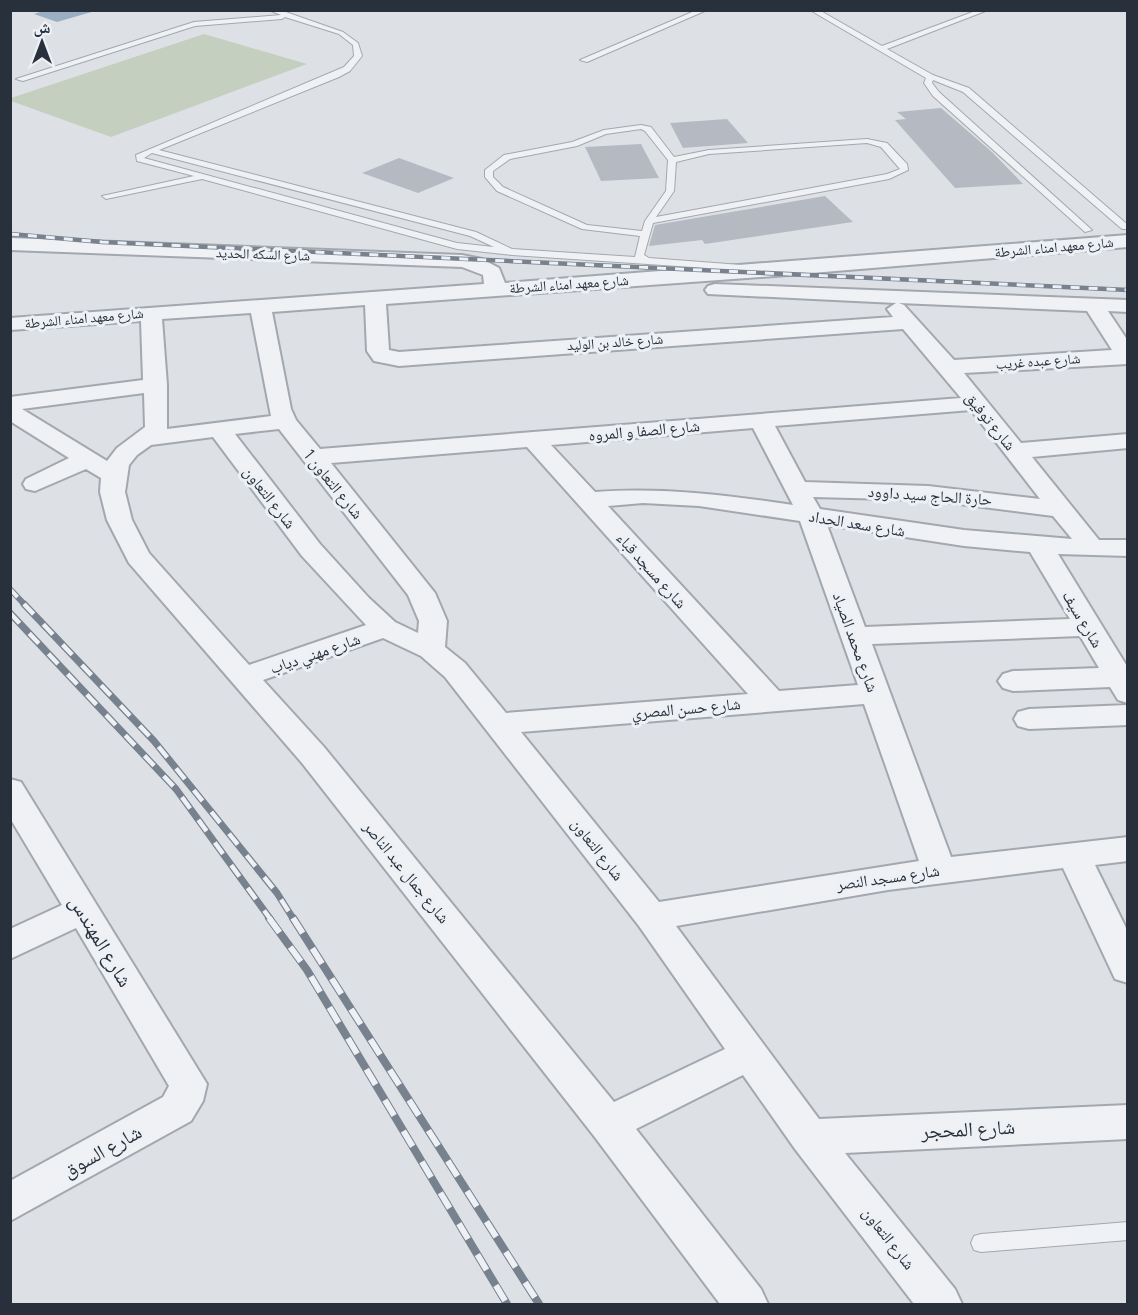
<svg xmlns="http://www.w3.org/2000/svg" width="1138" height="1315" font-family="Manrope,'Noto Naskh Arabic',sans-serif">
<rect width="100%" height="100%" fill="#dde1e6"/>
<path fill="#c4cfbf" d="M 204,34 L 307,64 L 111,137 L 11,101 L 11,98 Z"/>
<path fill="#9bafc3" d="M 46,10 L 95,10 L 95,11 L 57,22 L 34,14 Z"/>
<path fill="#b5bac2" d="M 941,108 L 992,152 L 1023,184 L 955,188 L 895,120 L 906,119 L 897,112 Z
M 727,119 L 748,143 L 683,148 L 670,123 Z
M 641,144 L 659,178 L 601,181 L 585,147 Z
M 399,158 L 454,178 L 418,193 L 362,173 Z
M 825,196 L 853,222 L 705,244 L 702,240 L 649,246 L 655,225 Z"/>
<g fill="none" stroke-linecap="round" stroke-linejoin="round">
<defs>
<path id="service" d="M 269,10 L 280,10 L 343,32 L 358,43 L 362,56 L 350,71 L 339,77 L 159,150 L 476,232 L 512,249 L 635,257 L 640,236 L 582,229 L 497,191 L 485,177 L 485,170 L 504,155 L 572,142 L 604,130 L 641,125 L 651,127 L 674,157 L 709,150 L 867,139 L 887,143 L 907,164 L 908,170 L 889,179 L 653,223 L 644,255 L 649,258 L 741,265 L 743,267 L 738,270 L 512,255 L 457,249 L 202,179 L 106,199 L 102,196 L 194,176 L 137,161 L 136,155 L 344,67 L 354,56 L 353,45 L 339,34 L 285,17 L 282,19 L 195,26 L 23,81 L 16,79 L 194,22 L 281,15 ZM 641,129 L 645,131 L 668,160 L 666,191 L 645,221 L 642,231 L 587,225 L 503,187 L 493,177 L 493,171 L 510,159 L 577,146 L 606,134 ZM 867,143 L 881,147 L 900,169 L 887,174 L 656,217 L 674,191 L 676,162 L 709,154 ZM 152,153 L 470,236 L 494,247 L 457,243 L 144,158 Z
M 697,10 L 707,10 L 587,62 L 580,60 Z
M 810,10 L 819,10 L 882,46 L 978,10 L 988,10 L 887,49 L 933,75 L 969,88 L 1128,225 L 1128,229 L 1122,229 L 963,92 L 933,80 L 932,83 L 939,92 L 1092,230 L 1085,232 L 933,96 L 924,83 L 926,78 Z
M 1128,1222 L 1128,1240 L 981,1252 L 974,1250 L 971,1243 L 974,1236 L 981,1234 Z"/>
<path id="minor" d="M 1128,235 L 1128,247 L 775,276 L 386,304 L 389,350 L 399,352 L 893,317 L 887,309 L 896,303 L 708,294 L 705,290 L 708,286 L 715,284 L 1128,300 L 1128,312 L 1108,311 L 1128,341 L 1128,364 L 964,373 L 1021,443 L 1128,434 L 1128,448 L 1032,457 L 1099,540 L 1128,540 L 1128,556 L 1058,554 L 1128,668 L 1128,703 L 1118,700 L 1110,687 L 1013,691 L 1003,688 L 998,681 L 1003,674 L 1013,671 L 1099,668 L 1080,636 L 872,644 L 951,857 L 1128,837 L 1128,861 L 1095,865 L 1128,932 L 1128,983 L 1115,979 L 1063,868 L 888,890 L 676,926 L 819,1119 L 1128,1105 L 1128,1139 L 845,1153 L 955,1289 L 962,1304 L 914,1304 L 795,1149 L 743,1075 L 636,1129 L 761,1289 L 768,1304 L 720,1304 L 594,1136 L 302,763 L 129,563 L 107,520 L 100,492 L 101,478 L 86,469 L 35,491 L 26,489 L 23,484 L 26,479 L 69,458 L 10,421 L 10,397 L 143,380 L 141,321 L 10,330 L 10,318 L 484,284 L 483,275 L 462,267 L 10,250 L 10,238 L 462,255 L 482,259 L 499,268 L 505,283 ZM 899,303 L 1087,311 L 1112,350 L 954,360 L 904,305 ZM 365,305 L 367,351 L 374,361 L 399,366 L 903,329 L 961,398 L 320,449 L 296,420 L 291,409 L 272,312 ZM 251,313 L 271,416 L 167,429 L 167,385 L 162,319 ZM 144,393 L 145,427 L 117,448 L 107,461 L 22,409 ZM 971,410 L 1040,499 L 928,486 L 805,482 L 775,426 ZM 753,428 L 793,505 C 726,495 663,487 595,492 L 551,445 ZM 279,429 L 408,595 L 419,621 L 418,633 L 395,622 L 369,598 L 320,544 L 235,434 ZM 213,437 L 302,556 L 366,625 L 249,665 L 149,553 L 132,520 L 125,492 L 129,465 L 137,455 L 151,445 ZM 527,447 L 748,694 L 506,713 L 465,663 L 445,647 L 447,621 L 435,593 L 331,463 ZM 813,497 L 928,500 L 1053,516 L 1072,539 L 964,530 L 820,509 ZM 643,503 L 699,506 L 800,521 L 858,685 L 779,691 L 608,506 ZM 827,525 L 964,546 L 1030,552 L 1070,619 L 865,627 ZM 383,638 L 421,656 L 445,677 L 639,926 L 725,1049 L 614,1102 L 324,747 L 263,680 ZM 864,704 L 919,861 L 659,902 L 521,732 Z
M 1128,705 L 1128,725 L 1029,729 L 1018,726 L 1014,719 L 1018,712 L 1029,709 Z
M 10,779 L 21,782 L 207,1084 L 203,1101 L 191,1121 L 10,1221 L 10,1181 L 163,1097 L 169,1086 L 76,928 L 10,959 L 10,929 L 62,905 L 10,818 Z"/>
</defs>
<use href="#service" stroke="#a3a8af" stroke-width="2"/>
<use href="#minor" stroke="#a3a8af" stroke-width="4"/>
<use href="#service" fill="#f0f1f4" fill-rule="evenodd"/>
<use href="#minor" fill="#f0f1f4" fill-rule="evenodd"/>
<defs>
<path id="rail-far3" d="M 10,234 L 102,242 L 1128,290"/>
<path id="rail-far2" d="M 10,589 L 25,605"/>
<path id="rail-far1" d="M 24,604 L 154,741 L 277,893 L 294,920
M 10,613 L 176,789 L 271,920"/>
<path id="rail" d="M 269,918 L 307,970 L 507,1304
M 293,918 L 539,1304"/>
</defs>
<use href="#rail-far3" stroke="#78818e" stroke-width="4.5"/>
<use href="#rail-far2" stroke="#78818e" stroke-width="6"/>
<use href="#rail-far1" stroke="#78818e" stroke-width="7"/>
<use href="#rail" stroke="#78818e" stroke-width="8"/>
<use href="#rail-far3" stroke="#edf0f4" stroke-width="3" stroke-dasharray="9" stroke-linecap="butt"/>
<use href="#rail-far2" stroke="#edf0f4" stroke-width="4" stroke-dasharray="11" stroke-linecap="butt"/>
<use href="#rail-far1" stroke="#edf0f4" stroke-width="4.5" stroke-dasharray="14" stroke-linecap="butt"/>
<use href="#rail" stroke="#edf0f4" stroke-width="6" stroke-dasharray="18" stroke-linecap="butt"/>
</g>
<g text-anchor="middle" stroke-width="6" stroke-linejoin="round" paint-order="stroke">
<g font-size="14" fill="#28303b" stroke="#edf0f4">
<text transform="translate(1054 247) rotate(-5)" y="5">شارع معهد امناء الشرطة</text>
<text transform="translate(263 254) rotate(2)" y="5">شارع السكه الحديد</text>
<text transform="translate(569 284) rotate(-4)" y="5">شارع معهد امناء الشرطة</text>
<text transform="translate(84 318) rotate(-5)" y="5">شارع معهد امناء الشرطة</text>
<text transform="translate(615 342) rotate(-4)" y="5">شارع خالد بن الوليد</text>
<text transform="translate(1038 361) rotate(-4)" y="5">شارع عبده غريب</text>
</g>
<g font-size="16" fill="#28303b" stroke="#edf0f4">
<text transform="translate(991 421) rotate(51)" y="6">شارع توفيق</text>
<text transform="translate(644 430) rotate(-5)" y="6">شارع الصفا و المروه</text>
<text transform="translate(334 484) rotate(51)" y="6">شارع التعاون 1</text>
<text transform="translate(930 495) rotate(4)" y="6">حارة الحاج سيد داوود</text>
<text transform="translate(270 497) rotate(52)" y="6">شارع التعاون</text>
<text transform="translate(857 523) rotate(9)" y="6">شارع سعد الحداد</text>
<text transform="translate(652 570) rotate(48)" y="6">شارع مسجد قباء</text>
<text transform="translate(1083 619) rotate(59)" y="6">شارع سيف</text>
<text transform="translate(856 642) rotate(70)" y="6">شارع محمد الصياد</text>
<text transform="translate(315 653) rotate(-19)" y="6">شارع مهني دياب</text>
<text transform="translate(686 708) rotate(-5)" y="6">شارع حسن المصري</text>
<text transform="translate(598 849) rotate(52)" y="6">شارع التعاون</text>
<text transform="translate(407 872) rotate(51)" y="6">شارع جمال عبد الناصر</text>
<text transform="translate(888 877) rotate(-8)" y="6">شارع مسجد النصر</text>
<text transform="translate(889 1238) rotate(52)" y="6">شارع التعاون</text>
</g>
<g font-size="20" fill="#28303b" stroke="#edf0f4">
<text transform="translate(101 941) rotate(59)" y="7">شارع المهندس</text>
<text transform="translate(968 1129) rotate(-3)" y="7">شارع المحجر</text>
<text transform="translate(102 1151) rotate(-29)" y="7">شارع السوق</text>
</g>
</g>
<rect width="1138" height="1315" fill="none" stroke="#28303b" stroke-width="24"/>
<g transform="translate(42 42)" stroke="#edf0f4" stroke-width="4.5" paint-order="stroke">
<path d="M0-4.5L10 22L0 15L-10 22Z" fill="#28303b"/>
<text y="-9" font-size="16" font-weight="bold" text-anchor="middle" fill="#28303b">ش</text>
</g>
</svg>
